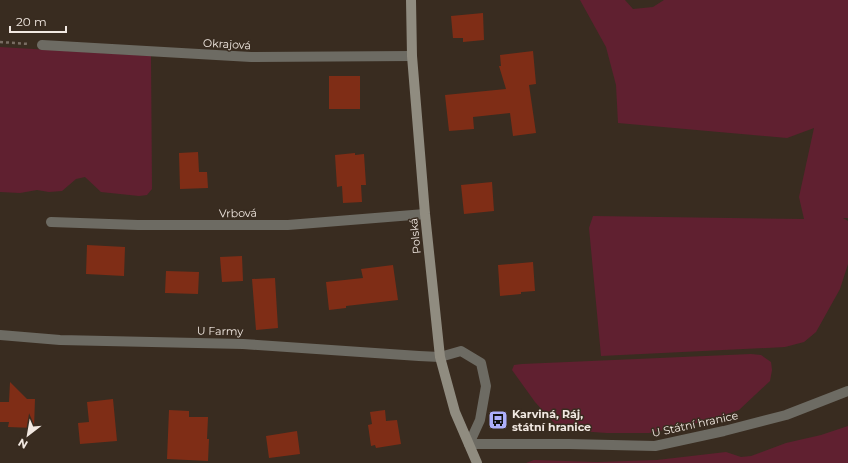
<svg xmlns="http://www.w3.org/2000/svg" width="848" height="463" font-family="Montserrat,sans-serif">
<rect width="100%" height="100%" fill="#392c20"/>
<path fill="#602030" d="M 580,0 L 625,0 L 633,9 L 653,7 L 664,0 L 848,0 L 848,218 L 843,218 L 848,221 L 848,264 L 840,289 L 816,332 L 804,342 L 785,347 L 601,356 L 589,228 L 593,216 L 804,219 L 799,197 L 814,128 L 787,138 L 618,123 L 616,85 L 606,47 Z
M 0,47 L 151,56 L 152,189 L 147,195 L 139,196 L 101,192 L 85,177 L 76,179 L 62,191 L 49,192 L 37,190 L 20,193 L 0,192 Z
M 751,354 L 761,355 L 771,362 L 772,370 L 770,381 L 739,410 L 707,421 L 649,433 L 607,433 L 564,430 L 555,424 L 535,402 L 512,370 L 514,365 L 522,364 Z
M 848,426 L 848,463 L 526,463 L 534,460 L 597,462 L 657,460 L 726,452 L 741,457 L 751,456 L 786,443 L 821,435 Z"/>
<path fill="#7f2d16" d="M 483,13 L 484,40 L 463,42 L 463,38 L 453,38 L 451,16 Z
M 533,51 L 536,84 L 529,85 L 536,133 L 513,136 L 510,113 L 473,117 L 474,129 L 449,131 L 445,95 L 506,89 L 499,66 L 501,66 L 500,55 Z
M 329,76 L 360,76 L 360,109 L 329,109 Z
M 198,152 L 199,172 L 207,172 L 208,188 L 180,189 L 179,153 Z
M 355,153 L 355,155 L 364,154 L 366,185 L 361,185 L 362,202 L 343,203 L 342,186 L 337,187 L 335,155 Z
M 492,182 L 494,211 L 464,214 L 461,185 Z
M 87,245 L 125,247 L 124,276 L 86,274 Z
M 242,256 L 243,281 L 222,282 L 220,257 Z
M 533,262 L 535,291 L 521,292 L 521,294 L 500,296 L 498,265 Z
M 393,265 L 398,300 L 346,306 L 346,308 L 329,310 L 326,282 L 363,278 L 361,269 Z
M 166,271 L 199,272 L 198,294 L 165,293 Z
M 275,278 L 278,328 L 256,330 L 252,279 Z
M 10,382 L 27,399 L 35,399 L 34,428 L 8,427 L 9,422 L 0,422 L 0,402 L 9,402 Z
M 113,399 L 117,441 L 80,444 L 78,423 L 89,422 L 87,402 Z
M 169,410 L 189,411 L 189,417 L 208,417 L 207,439 L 209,439 L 208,461 L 167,459 Z
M 385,410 L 386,421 L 397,420 L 401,444 L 376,448 L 375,445 L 371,446 L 368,425 L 372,424 L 370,412 Z
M 297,431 L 300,454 L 269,458 L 266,436 Z"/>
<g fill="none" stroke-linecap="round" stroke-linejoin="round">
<path stroke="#796d63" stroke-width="2.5" stroke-dasharray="3 3" stroke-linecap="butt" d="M 0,42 L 29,44"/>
<path stroke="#6d6b63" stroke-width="10" d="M 440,357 L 461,351 L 481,363 L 486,386 L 480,420 L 469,444"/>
<path stroke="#6d6b63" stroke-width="10" d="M 42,45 L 251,57 L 412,56
M 51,222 L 138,225 L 288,225 L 425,214
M 0,335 L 60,340 L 243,344 L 419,356 L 440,357
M 469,444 L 569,444 L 655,446 L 724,431 L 786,415 L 848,391"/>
<path stroke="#908c80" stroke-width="10" d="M 411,0 L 412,56 L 425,214 L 440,357 L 455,412 L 477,463"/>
</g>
<defs>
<symbol id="bus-square" viewBox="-11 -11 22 22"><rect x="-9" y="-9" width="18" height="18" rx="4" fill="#adaffb" stroke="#392c20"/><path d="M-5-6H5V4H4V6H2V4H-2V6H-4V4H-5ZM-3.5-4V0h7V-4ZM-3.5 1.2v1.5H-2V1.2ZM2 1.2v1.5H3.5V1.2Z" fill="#111"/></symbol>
</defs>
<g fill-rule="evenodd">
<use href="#bus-square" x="487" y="409" width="22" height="22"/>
</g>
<g text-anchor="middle" stroke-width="3" stroke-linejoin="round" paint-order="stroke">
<g font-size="11" fill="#f1e8e1" stroke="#392c20">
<text transform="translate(227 44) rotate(3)" y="4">Okrajová</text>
<text transform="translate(238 213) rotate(-1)" y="4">Vrbová</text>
<text transform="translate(415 236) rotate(-96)" y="4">Polská</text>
<text transform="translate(220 331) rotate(1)" y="4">U Farmy</text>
<text transform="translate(695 424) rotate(-12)" y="4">U Státní hranice</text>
</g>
<g font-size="11" font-weight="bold" fill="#f1e8e1" stroke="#392c20" text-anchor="start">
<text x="512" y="418">Karviná, Ráj,<tspan x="512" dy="13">státní hranice</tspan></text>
</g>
</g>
<g transform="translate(28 435) rotate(211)" stroke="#392c20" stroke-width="3" paint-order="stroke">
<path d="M0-3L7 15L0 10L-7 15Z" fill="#f1e8e1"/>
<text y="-6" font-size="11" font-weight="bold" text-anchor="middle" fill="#f1e8e1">N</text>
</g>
<path d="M10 26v6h56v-6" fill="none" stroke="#f1e8e1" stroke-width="2"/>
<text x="16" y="26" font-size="12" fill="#f1e8e1" stroke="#392c20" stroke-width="3" paint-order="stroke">20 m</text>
</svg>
